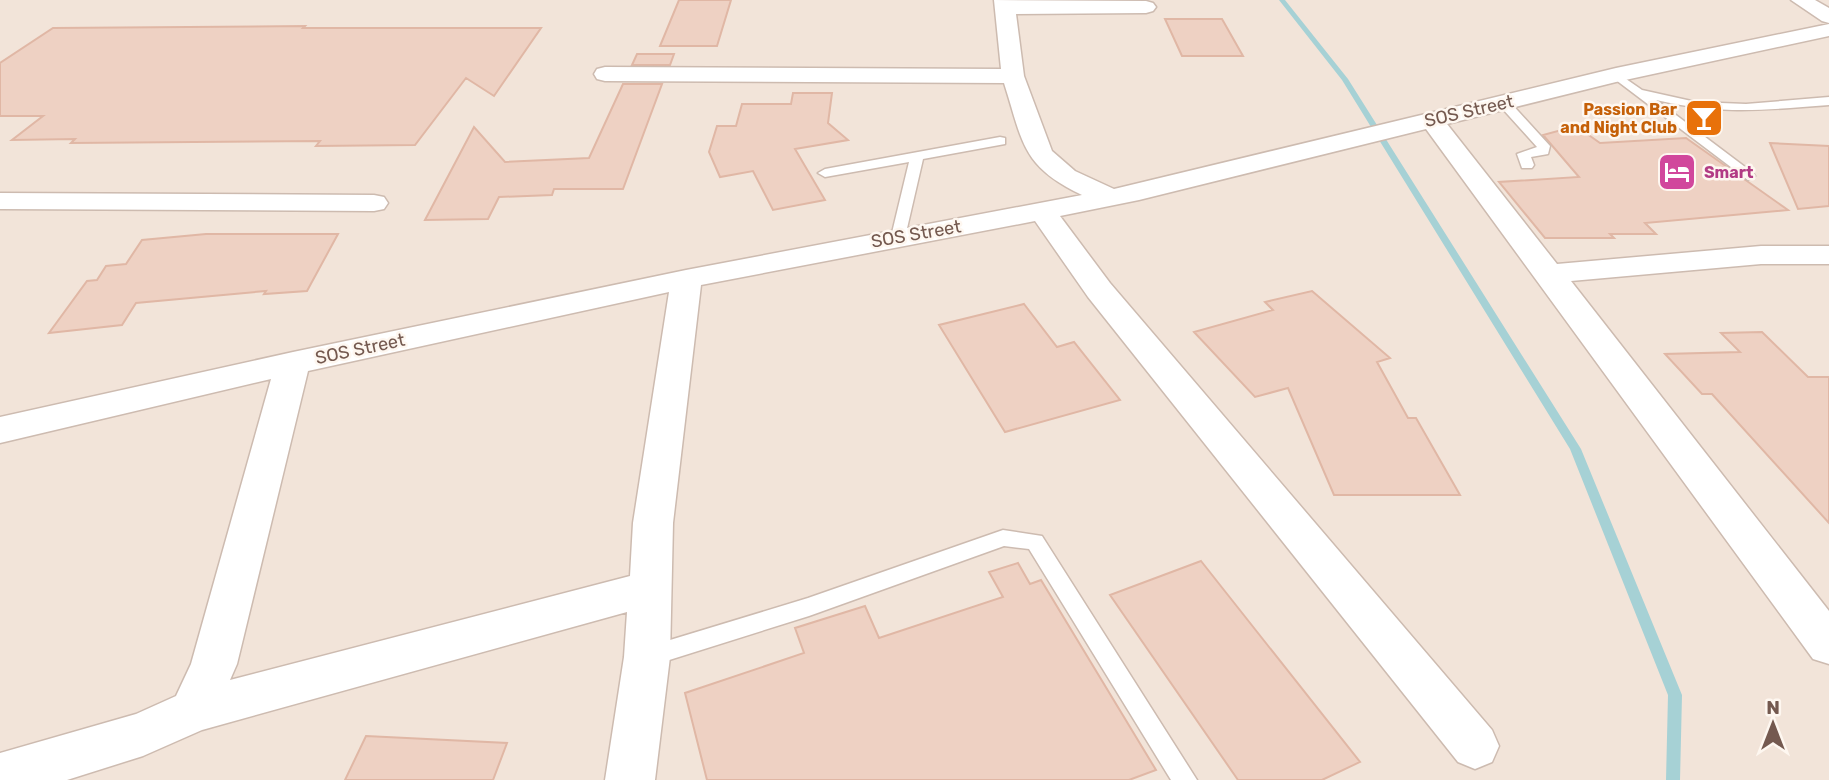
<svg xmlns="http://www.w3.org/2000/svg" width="1829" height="780" font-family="Rubik,sans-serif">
<rect width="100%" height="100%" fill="#fbf3ea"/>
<path fill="#f2e4d9" d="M 0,0 L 1829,0 L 1829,780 L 0,780 Z"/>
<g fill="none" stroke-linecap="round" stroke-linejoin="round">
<path fill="#a6d1d5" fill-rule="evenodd" d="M 1279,0 L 1285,0 L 1348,79 L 1581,449 L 1682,695 L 1680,780 L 1666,780 L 1668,695 L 1570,449 L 1342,80 Z"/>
</g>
<path fill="#eed1c3" stroke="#e0b7a5" stroke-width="2" d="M 679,0 L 731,0 L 717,46 L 660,46 Z
M 1165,19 L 1222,19 L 1243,56 L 1182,56 Z
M 305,26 L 303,28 L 541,28 L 494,96 L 466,78 L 415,145 L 316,146 L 320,141 L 71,143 L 75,139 L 12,140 L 43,116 L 0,116 L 0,63 L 53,28 Z
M 637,54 L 674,54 L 670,65 L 632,65 Z
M 623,84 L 662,84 L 623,189 L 554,189 L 552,195 L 499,197 L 488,219 L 425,220 L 474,127 L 505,162 L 589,158 Z
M 793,93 L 832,93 L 828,123 L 848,140 L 795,149 L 825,200 L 773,210 L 753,171 L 720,177 L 709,152 L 717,126 L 736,126 L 742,104 L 791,104 Z
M 1576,126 L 1600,143 L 1686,138 L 1788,210 L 1645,223 L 1656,234 L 1610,234 L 1614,238 L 1545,238 L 1499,182 L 1579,177 L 1543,135 Z
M 1770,143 L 1829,146 L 1829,206 L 1798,209 Z
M 206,234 L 338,234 L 307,291 L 264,294 L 266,291 L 136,303 L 122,325 L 49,333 L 87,281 L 97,280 L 106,266 L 126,264 L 142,240 Z
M 1312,291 L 1390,358 L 1377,362 L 1408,418 L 1416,418 L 1460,495 L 1334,495 L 1288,388 L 1255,397 L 1194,332 L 1273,310 L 1265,302 Z
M 1024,304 L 1057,347 L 1074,342 L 1120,400 L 1005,432 L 939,325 Z
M 1762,332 L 1808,377 L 1829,377 L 1829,523 L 1712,394 L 1702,394 L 1665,354 L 1740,352 L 1721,333 Z
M 1201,561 L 1360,762 L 1322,780 L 1238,780 L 1110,595 Z
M 1018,563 L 1030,584 L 1041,580 L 1156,770 L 1129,780 L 707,780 L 685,693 L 804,653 L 795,628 L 865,606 L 879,638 L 1003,597 L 989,572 Z
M 366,736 L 507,743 L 493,780 L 345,780 Z"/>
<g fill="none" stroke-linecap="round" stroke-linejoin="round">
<defs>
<path id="service" d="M 1616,72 L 1642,90 L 1696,102 L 1746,104 L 1829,97 L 1829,105 C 1765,110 1720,115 1656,100 L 1753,173 L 1755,176 L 1748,180 L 1612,77 L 1610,75 Z
M 1504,99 L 1508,100 L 1550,146 L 1548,154 L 1531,157 L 1534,165 L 1532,168 L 1522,168 L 1517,154 L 1537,147 L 1500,106 L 1500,100 Z
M 1000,137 L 1005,138 L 1005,144 L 923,159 L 905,237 L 898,241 L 891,237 L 909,162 L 825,177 L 818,173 L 825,169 Z
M 1003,530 L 1042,536 L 1197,780 L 1171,780 L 1029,549 L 1004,546 L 809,616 L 647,667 L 639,664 L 636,657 L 639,650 L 647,647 L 808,598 Z"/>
<path id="minor" d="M 994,0 L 1146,1 L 1153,3 L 1156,7 L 1153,11 L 1146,13 L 1016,14 L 1024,76 L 1052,151 L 1075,171 L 1114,189 L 1616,68 L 1829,24 L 1829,36 L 1616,82 L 1447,124 L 1557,264 L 1761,246 L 1829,246 L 1829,264 L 1761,264 L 1571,281 L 1829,611 L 1829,664 L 1813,659 L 1426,129 L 1139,200 L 1060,216 L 1110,283 L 1492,730 L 1499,746 L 1492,762 L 1475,769 L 1458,762 L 1088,297 L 1035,221 L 701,285 L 673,523 L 670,657 L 655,780 L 605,780 L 624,657 L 627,612 L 202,730 L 143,756 L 67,780 L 0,780 L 0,753 L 136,714 L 176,696 L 191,664 L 271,379 L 0,443 L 0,417 L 293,352 L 686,270 L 1082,195 C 1021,166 1023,142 1004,83 L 605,81 L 597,79 L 594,74 L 597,69 L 605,67 L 1001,69 ZM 669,292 L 633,523 L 630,576 L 230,680 L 237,664 L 308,371 Z
M 1791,0 L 1815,0 L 1829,8 L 1829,23 L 1822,21 Z
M 0,193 L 374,195 L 384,197 L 388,203 L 384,209 L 374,211 L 0,209 Z"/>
</defs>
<use href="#service" stroke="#cdbbb0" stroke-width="3"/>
<use href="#minor" stroke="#cdbbb0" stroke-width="3"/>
<use href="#service" fill="#fff" fill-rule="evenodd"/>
<use href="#minor" fill="#fff" fill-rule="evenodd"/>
</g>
<defs>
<symbol id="bar-square" viewBox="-11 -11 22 22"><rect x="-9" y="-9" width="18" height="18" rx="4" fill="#e8710a" stroke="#fef7f0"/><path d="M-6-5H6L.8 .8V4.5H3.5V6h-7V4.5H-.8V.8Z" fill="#fff"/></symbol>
<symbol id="hotel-square" viewBox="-11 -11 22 22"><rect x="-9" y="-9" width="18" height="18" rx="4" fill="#d1479c" stroke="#fef7f0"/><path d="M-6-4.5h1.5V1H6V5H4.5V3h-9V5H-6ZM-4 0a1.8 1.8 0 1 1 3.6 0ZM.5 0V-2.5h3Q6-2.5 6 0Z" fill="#fff"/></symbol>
</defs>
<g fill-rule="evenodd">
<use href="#bar-square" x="1682" y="96" width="44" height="44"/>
<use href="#hotel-square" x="1655" y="150" width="44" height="44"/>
</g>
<g text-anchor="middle" stroke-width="5" stroke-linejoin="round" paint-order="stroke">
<g font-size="16" font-weight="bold" fill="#c56008" stroke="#fef7f0" text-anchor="end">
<text x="1677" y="115">Passion Bar<tspan x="1677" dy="18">and Night Club</tspan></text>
</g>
<g font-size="16" font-weight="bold" fill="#b23c85" stroke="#fef7f0" text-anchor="start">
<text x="1704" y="178">Smart</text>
</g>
<g font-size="18" fill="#74594f" stroke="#fef7f0">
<text transform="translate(1469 111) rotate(-13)" y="6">SOS Street</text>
<text transform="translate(916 234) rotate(-10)" y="6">SOS Street</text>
<text transform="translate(360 349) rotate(-12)" y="6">SOS Street</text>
</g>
</g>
<g transform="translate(1773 724)" stroke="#fef7f0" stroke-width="5" paint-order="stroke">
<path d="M0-5L12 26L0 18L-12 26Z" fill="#74594f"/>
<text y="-10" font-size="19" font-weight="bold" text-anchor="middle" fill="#74594f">N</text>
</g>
</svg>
